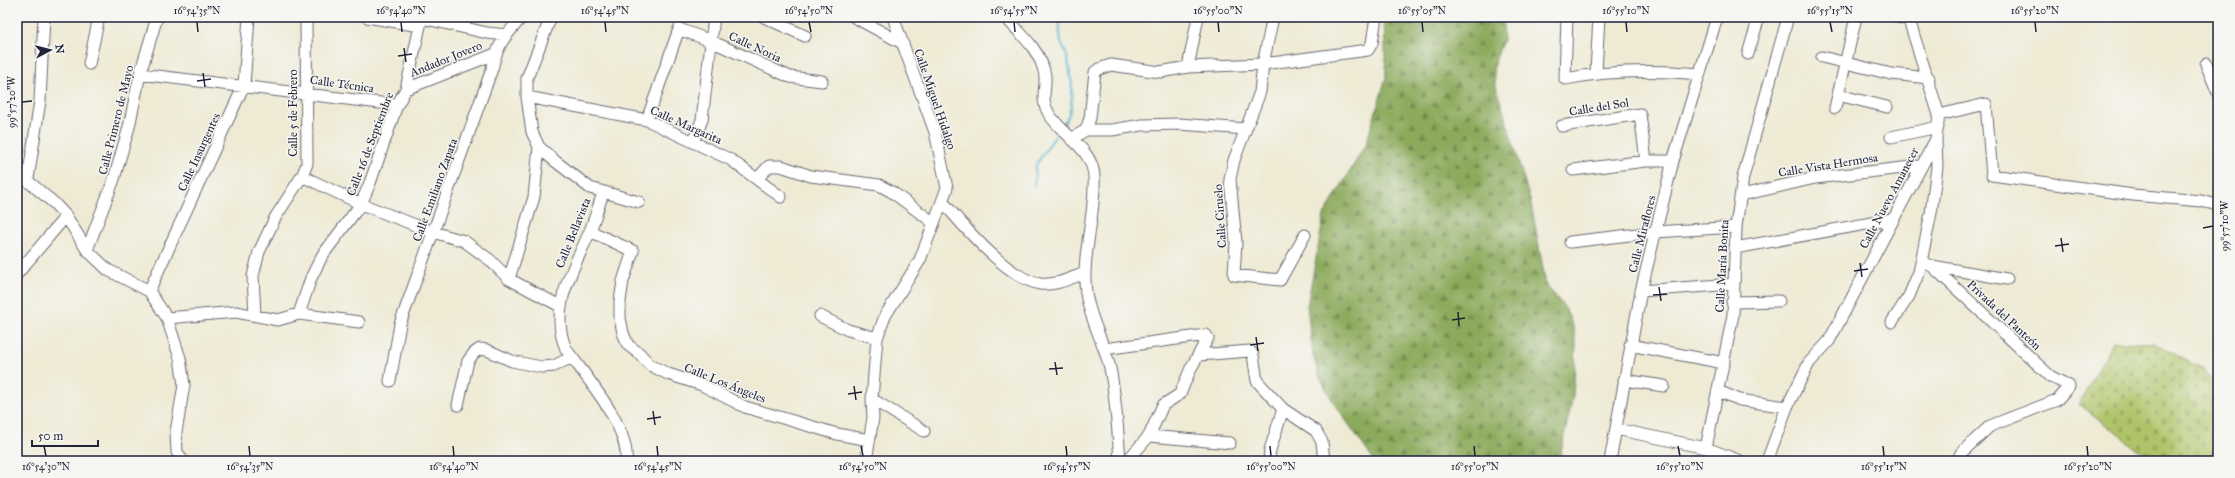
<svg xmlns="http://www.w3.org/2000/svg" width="2235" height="478" font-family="'IM FELL Great Primer',serif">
<defs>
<pattern id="forest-firs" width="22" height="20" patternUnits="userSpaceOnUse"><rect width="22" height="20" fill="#8baa5c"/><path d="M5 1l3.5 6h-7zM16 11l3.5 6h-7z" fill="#718a4d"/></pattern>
<pattern id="cemetery-stones" width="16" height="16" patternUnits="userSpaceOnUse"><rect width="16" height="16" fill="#afc468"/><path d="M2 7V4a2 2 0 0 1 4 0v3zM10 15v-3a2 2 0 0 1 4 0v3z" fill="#96a85b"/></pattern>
</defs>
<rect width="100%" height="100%" fill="#f6f6f2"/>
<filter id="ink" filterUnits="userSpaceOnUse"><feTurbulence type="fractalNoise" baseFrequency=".025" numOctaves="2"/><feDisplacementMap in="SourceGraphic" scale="8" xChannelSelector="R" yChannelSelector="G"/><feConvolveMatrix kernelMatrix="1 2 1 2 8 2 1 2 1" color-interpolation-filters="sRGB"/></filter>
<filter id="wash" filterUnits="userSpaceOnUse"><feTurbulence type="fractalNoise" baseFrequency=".012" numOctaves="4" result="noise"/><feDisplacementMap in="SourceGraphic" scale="16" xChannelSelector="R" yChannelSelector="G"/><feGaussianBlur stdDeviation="0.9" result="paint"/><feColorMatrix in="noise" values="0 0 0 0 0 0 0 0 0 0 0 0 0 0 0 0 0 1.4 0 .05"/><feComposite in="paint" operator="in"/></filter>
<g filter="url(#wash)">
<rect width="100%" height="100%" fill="#eeead4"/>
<path fill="url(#forest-firs)" stroke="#56664c" d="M 1384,17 L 1501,17 L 1504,20 L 1503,40 L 1493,67 L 1496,86 L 1531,203 L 1546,285 L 1565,308 L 1574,328 L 1576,345 L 1573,396 L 1559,461 L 1374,461 L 1332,400 L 1320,378 L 1313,356 L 1307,306 L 1324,215 L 1366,144 L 1386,78 Z"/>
<path fill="url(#cemetery-stones)" stroke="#687352" d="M 2113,342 L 2154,343 L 2205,370 L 2218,388 L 2218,445 L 2209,461 L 2164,461 L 2137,449 L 2079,404 Z"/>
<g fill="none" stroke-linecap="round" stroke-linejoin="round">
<path stroke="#51b3cf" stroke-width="2.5" d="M 1060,17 C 1060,25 1059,34 1061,42 C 1063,47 1066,52 1067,57 C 1072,77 1077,109 1062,126
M 1034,185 L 1036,165 L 1059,130"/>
</g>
</g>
<g filter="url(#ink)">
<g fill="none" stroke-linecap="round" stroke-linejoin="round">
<defs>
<path id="minor" d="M 367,17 L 420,26
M 551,17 L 527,78 L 527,97 L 532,132 L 539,147 L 555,161 L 590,188 L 639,202
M 764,17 L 805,36
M 854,17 L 902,43
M 1005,17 C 1021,34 1042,52 1045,76 C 1046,92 1040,99 1049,114 C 1063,136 1092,148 1094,176 C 1096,215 1081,256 1086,293 C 1090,320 1104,342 1110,368 C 1116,398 1118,430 1120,461
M 1273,17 L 1263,64 L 1260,92 L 1234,160 L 1230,179 L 1236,242 L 1234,275 L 1280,280 L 1305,235
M 1567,17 L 1565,79 C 1610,70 1655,70 1700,74
M 422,18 L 487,33 L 507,35
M 1748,54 L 1759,17
M 1822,57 L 1891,74 L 1929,78
M 89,64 L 99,17
M 2206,64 L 2218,93
M 1188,67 L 1198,17
M 1596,72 L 1599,17
M 140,74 L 397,105
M 406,89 L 495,54
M 1838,95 L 1887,107
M 527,97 L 647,120 L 731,160 L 781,197
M 1835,108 L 1856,17
M 1939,115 L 1986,104 L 1992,175 L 2133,195 L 2201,201 L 2218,205
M 647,120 L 679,29 L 711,41 L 790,77 L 822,81
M 1562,126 L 1640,114 L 1646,161
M 1086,130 L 1112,130 L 1142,125 L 1179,124 L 1246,129
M 1891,137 L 1938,127
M 1071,139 L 1086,130 L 1090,118 L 1095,72 L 1099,69 L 1111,65 L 1160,72 L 1188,67 L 1263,64 L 1368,50 L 1372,43 L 1376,17
M 693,142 L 702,120 L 714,17
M 1573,170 L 1646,161 L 1673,161
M 17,172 L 54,203 L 66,216 L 87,250 L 108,270 L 149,291 L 167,318 L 180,358 L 184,385 L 176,432 L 177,452 L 183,461
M 302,176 L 361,204 L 433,232 L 464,241 L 490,260 L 509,279 L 560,306
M 758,178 L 769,166 L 781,166 L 811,176 L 879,185 L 892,192 L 934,223
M 28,179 L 40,101 L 44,17
M 603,193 C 599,205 595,218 590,231 C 574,269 548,307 566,349 C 585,376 630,427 626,461
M 1742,195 L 1815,178 L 1920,166
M 943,202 C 963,226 1009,279 1040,284 C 1055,286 1071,278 1085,273
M 590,231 L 633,251 L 623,281 L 620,301 L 620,318 L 623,333 L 628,345 L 640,354 L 650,365 L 668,374 L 702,385 L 745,407 L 837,434 L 869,440
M 1570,242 L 1655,232 L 1736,227
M 1735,248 L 1893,219
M 87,250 L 114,179 L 129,127 L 140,74 L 157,17
M 1921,262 L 1932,266 L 2050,376 L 2069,386 L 2057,400 L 1990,426 L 1961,453 L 1958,461
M 1932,266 L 2007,279
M 17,274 L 66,216
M 509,279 L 534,197 L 539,147
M 149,291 L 244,85 L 249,17
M 1641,291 L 1733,284
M 1732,302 L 1779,301
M 299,314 L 311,278 L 322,256 L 361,204 L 370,183 L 397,105 L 406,89 L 422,17
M 255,315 L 253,276 L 259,252 L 275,218 L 302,176 L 307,164 L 306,17
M 820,316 L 848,330 L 877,338
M 167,318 L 236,312 L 278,320 L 299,314 L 359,322
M 1892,322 L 1909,296 L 1919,272 L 1931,213 L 1937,167 L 1936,139 L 1939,115 L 1909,20 L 1898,17
M 1630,345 L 1724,363
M 1104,349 L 1206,335 L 1208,338 L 1191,368 L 1180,394 L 1163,405 L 1149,436 L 1127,461
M 1199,355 L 1250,351 L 1253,355 L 1257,381 L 1283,409 L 1316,431 L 1322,442 L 1324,461
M 1624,380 L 1664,386
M 390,381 L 400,324 L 492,69 C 498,42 505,37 522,17
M 1718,391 L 1740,400 L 1787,407
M 872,399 L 924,431
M 458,405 L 468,361 L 474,353 L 480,349 L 487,350 L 512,361 L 541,367 L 554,366 L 572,357
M 1616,429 L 1706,448 L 1740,461
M 1149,436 L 1230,443
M 1706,448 L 1733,315 L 1736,227 L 1743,177 L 1788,17
M 866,461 L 873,418 L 872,399 L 877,338 L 885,316 L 920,260 L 947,188 L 935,132 L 893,17
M 1269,461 L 1270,450 L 1283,409
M 1610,461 L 1641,291 L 1673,161 L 1717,17
M 1767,461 L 1787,407 L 1809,363 L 1829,341 L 1936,139"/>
</defs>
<use href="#minor" stroke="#696871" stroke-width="13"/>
<use href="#minor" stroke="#fff" stroke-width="11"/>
</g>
</g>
<path fill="none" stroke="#22223b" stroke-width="1.5" d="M 197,22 L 198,32M 401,22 L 402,32M 605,22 L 606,32M 809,22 L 811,32M 1014,22 L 1015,32M 1218,22 L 1219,32M 1422,22 L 1423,32M 1626,22 L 1627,32M 1830,22 L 1832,32M 2035,22 L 2036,32M 404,48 L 406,62M 398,56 L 412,54M 203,73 L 205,87M 197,81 L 211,79M 22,102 L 32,101M 2203,228 L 2213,226M 2061,238 L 2063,252M 2055,246 L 2069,244M 1860,263 L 1862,277M 1854,271 L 1868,269M 1659,287 L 1661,301M 1653,295 L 1667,294M 1458,312 L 1459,326M 1452,320 L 1465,318M 1256,337 L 1258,351M 1250,345 L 1264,343M 1055,362 L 1057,375M 1049,369 L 1063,368M 854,386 L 856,400M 848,394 L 862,392M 653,411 L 655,425M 647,419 L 661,417M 44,446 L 46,456M 249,446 L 250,456M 453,446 L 454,456M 657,446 L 658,456M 861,446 L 863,456M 1066,446 L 1067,456M 1270,446 L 1271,456M 1474,446 L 1475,456M 1678,446 L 1680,456M 1883,446 L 1884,456M 2087,446 L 2088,456"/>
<g text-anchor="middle" stroke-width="3" stroke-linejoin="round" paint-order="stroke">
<g font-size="12" fill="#22223b" stroke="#f6f6f2">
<text transform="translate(755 47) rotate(25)" y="4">Calle Noria</text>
<text transform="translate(446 59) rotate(-22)" y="4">Andador Jovero</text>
<text transform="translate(342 84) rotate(8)" y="4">Calle Técnica</text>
<text transform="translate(935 99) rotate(71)" y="4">Calle Miguel Hidalgo</text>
<text transform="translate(1599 107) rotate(-9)" y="4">Calle del Sol</text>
<text transform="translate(293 113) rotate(-90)" y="4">Calle 5 de Febrero</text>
<text transform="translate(116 120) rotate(-76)" y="4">Calle Primero de Mayo</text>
<text transform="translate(686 125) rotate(24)" y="4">Calle Margarita</text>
<text transform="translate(370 144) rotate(-69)" y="4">Calle 16 de Septiembre</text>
<text transform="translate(199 152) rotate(-65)" y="4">Calle Insurgentes</text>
<text transform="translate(1828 165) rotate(-9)" y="4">Calle Vista Hermosa</text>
<text transform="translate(435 190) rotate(-70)" y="4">Calle Emiliano Zapata</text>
<text transform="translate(1889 198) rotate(-62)" y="4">Calle Nuevo Amanecer</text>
<text transform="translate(1220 216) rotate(-94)" y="4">Calle Ciruelo</text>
<text transform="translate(573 233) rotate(-68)" y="4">Calle Bellavista</text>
<text transform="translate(1642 234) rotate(-76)" y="4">Calle Miraflores</text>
<text transform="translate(1722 266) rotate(-87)" y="4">Calle María Bonita</text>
<text transform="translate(2004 315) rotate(43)" y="4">Privada del Panteón</text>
<text transform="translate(725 383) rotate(22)" y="4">Calle Los Ángeles</text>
</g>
</g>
<rect width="2235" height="478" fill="none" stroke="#f6f6f2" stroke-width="44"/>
<g transform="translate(50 50) rotate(83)" stroke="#f6f6f2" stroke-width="3" paint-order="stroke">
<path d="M0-3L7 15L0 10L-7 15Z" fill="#22223b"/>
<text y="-6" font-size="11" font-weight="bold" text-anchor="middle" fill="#22223b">N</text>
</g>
<path d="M32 440v6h66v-6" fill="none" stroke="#22223b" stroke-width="2"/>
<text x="38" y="440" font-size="12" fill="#22223b" stroke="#f6f6f2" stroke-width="3" paint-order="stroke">50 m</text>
<rect x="22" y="22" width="2191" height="434" fill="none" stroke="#22223b" stroke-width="1.5"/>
<g font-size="10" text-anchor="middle" fill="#22223b">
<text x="197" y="14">16°54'35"N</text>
<text x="401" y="14">16°54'40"N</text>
<text x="605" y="14">16°54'45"N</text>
<text x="809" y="14">16°54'50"N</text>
<text x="1014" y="14">16°54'55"N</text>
<text x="1218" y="14">16°55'00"N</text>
<text x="1422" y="14">16°55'05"N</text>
<text x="1626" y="14">16°55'10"N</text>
<text x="1830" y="14">16°55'15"N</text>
<text x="2035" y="14">16°55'20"N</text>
<text transform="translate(11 102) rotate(-90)" y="4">99°57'20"W</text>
<text transform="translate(2224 226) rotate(-90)" y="4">99°57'10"W</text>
<text x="46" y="470">16°54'30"N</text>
<text x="250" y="470">16°54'35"N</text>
<text x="454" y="470">16°54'40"N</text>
<text x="658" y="470">16°54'45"N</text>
<text x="863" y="470">16°54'50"N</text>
<text x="1067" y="470">16°54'55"N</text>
<text x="1271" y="470">16°55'00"N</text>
<text x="1475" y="470">16°55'05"N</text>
<text x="1680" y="470">16°55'10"N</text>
<text x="1884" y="470">16°55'15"N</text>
<text x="2088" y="470">16°55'20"N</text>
</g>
</svg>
